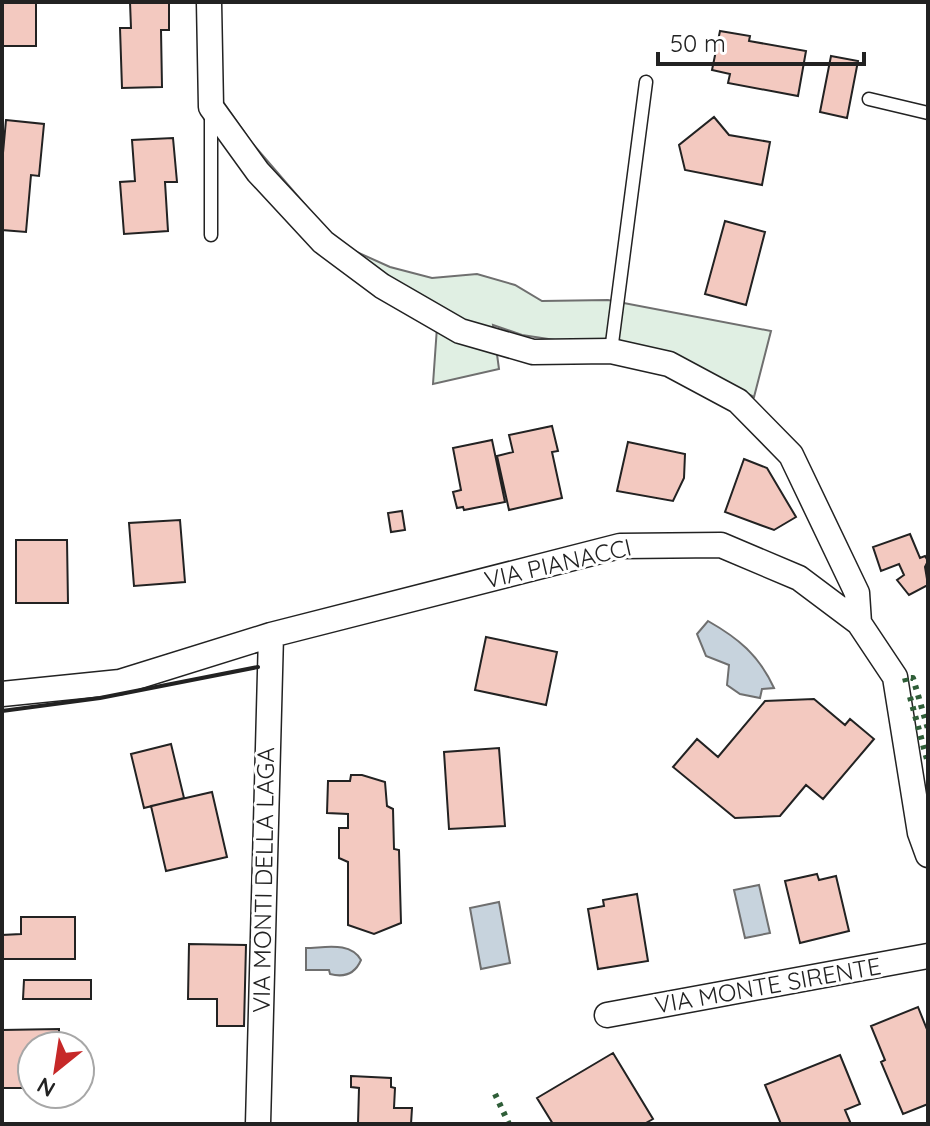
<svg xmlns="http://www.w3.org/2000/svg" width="930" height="1126" font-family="Quicksand,sans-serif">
<rect width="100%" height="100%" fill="#fff"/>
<path fill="#e0efe3" stroke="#6f6f6f" stroke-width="2" d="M 221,99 L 252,143 L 339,244 L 390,267 L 432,278 L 477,274 L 515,285 L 542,301 L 608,300 L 771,331 L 754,397 L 680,359 L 522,335 L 493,325 L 499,369 L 433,384 L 437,327 L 387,296 L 216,125 Z"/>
<path fill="#c7d3dd" stroke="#6f6f6f" stroke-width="2" d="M 708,621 C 738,638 759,655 774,688 L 762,689 L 760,698 L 740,694 L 727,685 L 729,665 L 706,656 L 697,634 Z
M 759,885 L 770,933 L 745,938 L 734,890 Z
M 499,902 L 510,963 L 481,969 L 470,908 Z
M 306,948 C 324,948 350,941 361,960 C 355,974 345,978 330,974 L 329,970 L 306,970 Z"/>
<path fill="#f3c9c0" stroke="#222" stroke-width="2" d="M 2,2 L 36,2 L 36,46 L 2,46 Z
M 130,2 L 169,2 L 169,30 L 161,30 L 162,87 L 122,88 L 120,28 L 131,28 Z
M 720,31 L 750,36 L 749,41 L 806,51 L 798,96 L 728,83 L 730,74 L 712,70 Z
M 831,56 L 858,61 L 847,118 L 820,112 Z
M 714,117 L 729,135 L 770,142 L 762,185 L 685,170 L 679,145 Z
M 6,120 L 44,124 L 39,176 L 31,175 L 26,232 L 2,230 L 2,164 Z
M 173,138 L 177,182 L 165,182 L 168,231 L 124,234 L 120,182 L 135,181 L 132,140 Z
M 725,221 L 765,232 L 746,305 L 705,294 Z
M 552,426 L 558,451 L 552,452 L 562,498 L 509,510 L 497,456 L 513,452 L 509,435 Z
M 492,440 L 505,502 L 464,510 L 463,507 L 457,508 L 453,492 L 461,490 L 453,448 Z
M 628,442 L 685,454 L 684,478 L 673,501 L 617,491 Z
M 744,459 L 767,468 L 796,517 L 774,530 L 725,512 Z
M 402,511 L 405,530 L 391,532 L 388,513 Z
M 180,520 L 185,582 L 134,586 L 129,523 Z
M 910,534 L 920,558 L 925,556 L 928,561 L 925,567 L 928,585 L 909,595 L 897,580 L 904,575 L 899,564 L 881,571 L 873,547 Z
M 16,540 L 67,540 L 68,603 L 16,603 Z
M 486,637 L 557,652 L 546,705 L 475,690 Z
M 814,699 L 845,725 L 850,719 L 874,739 L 823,799 L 806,785 L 780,816 L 735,818 L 673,767 L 697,739 L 718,757 L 765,701 Z
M 171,744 L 184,798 L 144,808 L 131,754 Z
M 499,748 L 505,826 L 449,829 L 444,752 Z
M 351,775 L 362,775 L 385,782 L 387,806 L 393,809 L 394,849 L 399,850 L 401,923 L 374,934 L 348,925 L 348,862 L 339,858 L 339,828 L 348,828 L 348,814 L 327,813 L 328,781 L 350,781 Z
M 212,792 L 227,857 L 166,871 L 151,806 Z
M 817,874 L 819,880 L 836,876 L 849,931 L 800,943 L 785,881 Z
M 637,894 L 648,961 L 598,969 L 588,909 L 604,906 L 603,900 Z
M 21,917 L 75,917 L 75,959 L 2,959 L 2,935 L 21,934 Z
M 189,944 L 246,945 L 244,1026 L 217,1026 L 217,999 L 188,999 Z
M 24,980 L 91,980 L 91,999 L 23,999 Z
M 918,1007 L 928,1032 L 928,1104 L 903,1114 L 881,1062 L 885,1060 L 871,1026 Z
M 59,1029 L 59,1046 L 32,1046 L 32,1088 L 2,1088 L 2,1030 Z
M 613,1053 L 653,1119 L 644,1124 L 553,1124 L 537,1098 Z
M 840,1055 L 860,1104 L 845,1110 L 851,1124 L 781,1124 L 765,1085 Z
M 351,1076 L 391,1078 L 391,1087 L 395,1088 L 394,1108 L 412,1108 L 411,1124 L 358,1124 L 359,1088 L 351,1087 Z"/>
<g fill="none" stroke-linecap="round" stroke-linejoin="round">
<defs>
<path id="lane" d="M 869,99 L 928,113
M 211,110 L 211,235
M 611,351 L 646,82"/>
<path id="street" d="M 209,2 L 211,107 L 258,172 L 323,242 L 382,286 L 460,331 L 533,352 L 611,351 L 669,364 L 738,401 L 791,455 L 857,593 L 859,623
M 2,694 L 120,682 L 271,635 L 620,546 L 721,545 L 799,578 L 859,623 L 895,677 L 920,833 L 928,855
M 607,1015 L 928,956
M 258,1124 L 271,635"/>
</defs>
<use href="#lane" stroke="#222" stroke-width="15"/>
<use href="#street" stroke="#222" stroke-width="27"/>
<use href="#lane" stroke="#fff" stroke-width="12"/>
<use href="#street" stroke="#fff" stroke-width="24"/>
<path stroke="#2f5e38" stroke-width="6" stroke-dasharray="4 6" stroke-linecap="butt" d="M 906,682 L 905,678 L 913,678 L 928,729
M 910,697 L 928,763
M 495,1094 L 509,1124"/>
<path stroke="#222" stroke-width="4" d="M 2,711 L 100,698 L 258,667"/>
</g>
<g text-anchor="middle" stroke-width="6" stroke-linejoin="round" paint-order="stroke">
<g font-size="24" fill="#222" stroke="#fff">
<text transform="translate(558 564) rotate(-13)" y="8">VIA PIANACCI</text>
<text transform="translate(264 880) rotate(-89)" y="8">VIA MONTI DELLA LAGA</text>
<text transform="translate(768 986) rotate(-10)" y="8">VIA MONTE SIRENTE</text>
</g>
</g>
<rect width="930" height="1126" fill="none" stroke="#222222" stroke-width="8"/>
<g transform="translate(56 1070) rotate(210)"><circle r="38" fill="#ffffff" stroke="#a7a7a7" stroke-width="2"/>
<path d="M0-6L14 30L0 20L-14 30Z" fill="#c62828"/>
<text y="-12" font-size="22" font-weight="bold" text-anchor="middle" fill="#222222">N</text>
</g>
<path d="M658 52v12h206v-12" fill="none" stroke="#222222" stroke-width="4"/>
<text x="670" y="52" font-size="24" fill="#222222" stroke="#ffffff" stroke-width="6" paint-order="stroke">50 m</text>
</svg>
